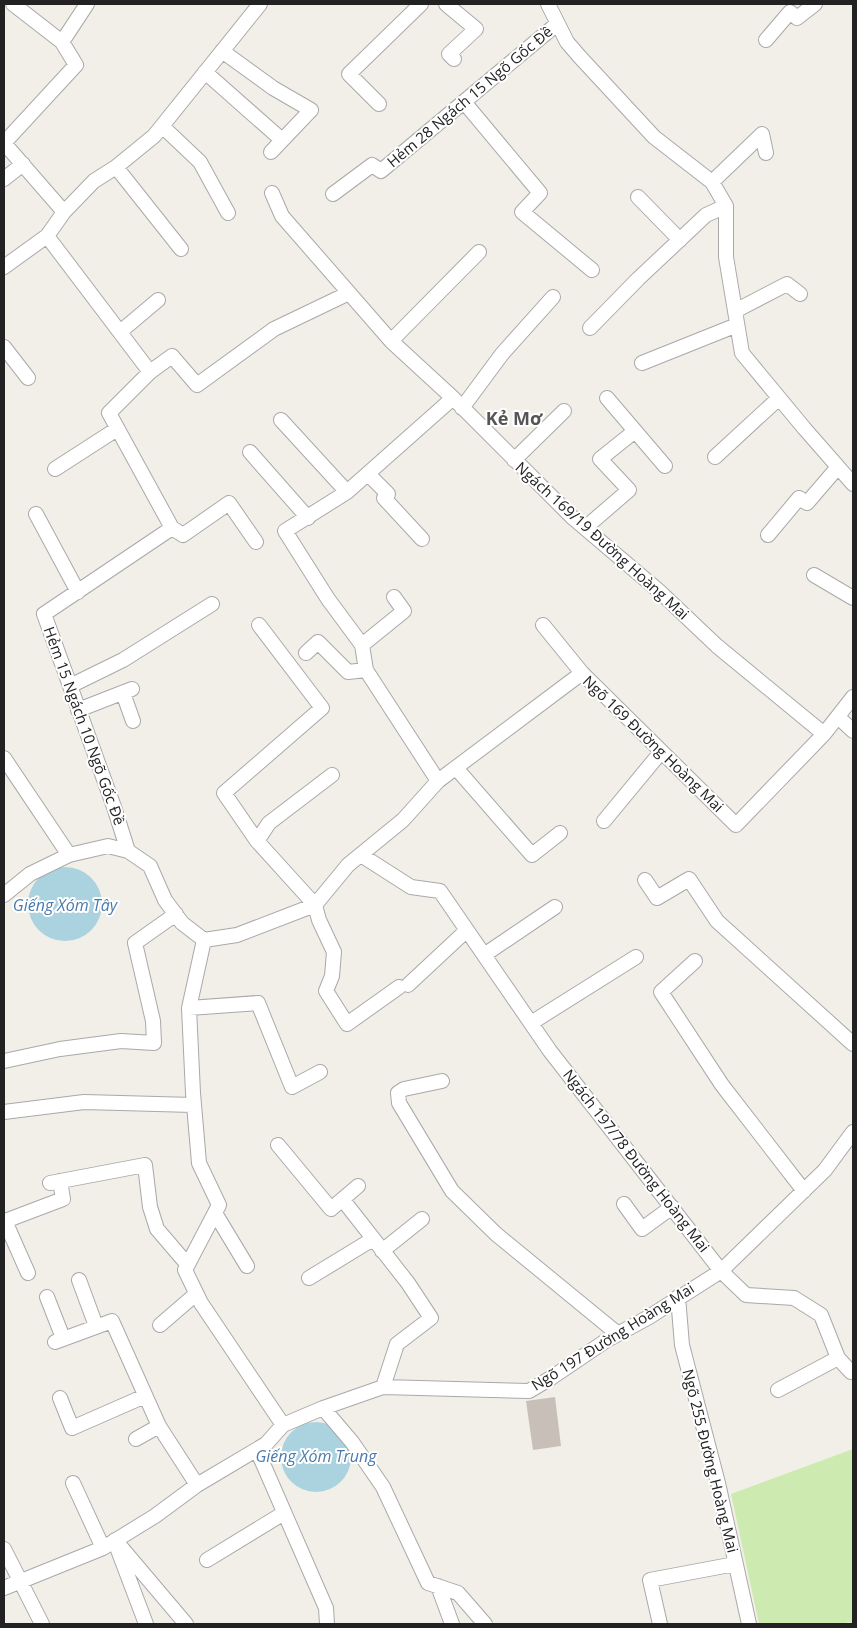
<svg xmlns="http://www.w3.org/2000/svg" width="857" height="1628" font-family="'Open Sans',sans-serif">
<rect width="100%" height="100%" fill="#f2efe9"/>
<path fill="#cdebb0" d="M 853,1449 L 853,1624 L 850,1624 L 849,1622 L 842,1624 L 759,1624 L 731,1494 Z"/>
<path fill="#aad3df" d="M28 904a37 37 0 1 1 74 0a37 37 0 1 1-74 0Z
M281 1457a35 35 0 1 1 70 0a35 35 0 1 1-70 0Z"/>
<path fill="#c7bfb8" d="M 555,1397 L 561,1446 L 533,1450 L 526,1401 Z"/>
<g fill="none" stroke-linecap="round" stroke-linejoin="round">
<defs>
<path id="lane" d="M 13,4 L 62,42
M 446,4 L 476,29 L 449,54 L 454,59
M 548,4 L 567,42 L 579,56 L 654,137 L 712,182 L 726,206 L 726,257 L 742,353 L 804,428 L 853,484
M 766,40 L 790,12 L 797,18 L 815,4
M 222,51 L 273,88 L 311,110 L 271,152
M 205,72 L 282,140
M 464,102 L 540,193 L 522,212 L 592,270
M 379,104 L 349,74 L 421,4
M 162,126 L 200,162 L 228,213
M 116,167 L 181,249
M 4,179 L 23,164
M 712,182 L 762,134 L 766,153
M 272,193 L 282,216 L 391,341 L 453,398 L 573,518 L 659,591 L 717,646 L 824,734
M 333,194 L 372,165 L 381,171 L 557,24
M 638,197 L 680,240
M 64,212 L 4,143 L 76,65 L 62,42 L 87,4
M 47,236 L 150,372
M 4,267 L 47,236 L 64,212 L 94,181 L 116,167 L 154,136 L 260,4
M 735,311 L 787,284 L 800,294
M 590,328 L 638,279 L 706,215 L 726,206
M 120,332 L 158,300
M 391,341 L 479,252
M 4,347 L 28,378
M 642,363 L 737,325
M 607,398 L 665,466
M 462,408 L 502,354 L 553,297
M 281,420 L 347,492
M 250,452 L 308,518
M 715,457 L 779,398
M 514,460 L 564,411
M 55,469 L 117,429
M 368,474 L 388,494 L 384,498 L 422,539
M 36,514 L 78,592
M 172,528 L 183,535 L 229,503 L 256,542
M 585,528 L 629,490 L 600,459 L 635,431
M 768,535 L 799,498 L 807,503 L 838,467
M 814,575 L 853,598
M 394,597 L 404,611 L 362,645 L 328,599 L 285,531 L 347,492 L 453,398
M 259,625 L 322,708 L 224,793 L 257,841 L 315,905 L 319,920 L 334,952 L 332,976 L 326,991 L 347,1024 L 399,987
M 543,625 L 582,673
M 362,645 L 366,670
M 306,653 L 318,642 L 348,672 L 366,670 L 438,781
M 70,686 L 123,660 L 212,604
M 123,693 L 133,721
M 78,710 L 132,689
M 838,717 L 853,731
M 4,758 L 69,855
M 456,768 L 532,855 L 560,833
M 604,821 L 661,752
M 257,841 L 269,823 L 332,775
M 128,851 L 114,807 L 44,614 L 172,528 L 109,413 L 150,372 L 172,356 L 197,385 L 274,329 L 349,293
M 361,855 L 411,887 L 440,891 L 550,1051 L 721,1271 L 746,1295 L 794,1298 L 821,1315 L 838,1358 L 851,1372 L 853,1372
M 645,880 L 657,898 L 689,879 L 717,921 L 853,1044
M 4,895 L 30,874 L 69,855 L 108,846 L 128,851 L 150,866 L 165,900 L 182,923 L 204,940 L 237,935 L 315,905 L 348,865 L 403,820 L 438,781 L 582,673 L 736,825 L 824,734 L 853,697
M 204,940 L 189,1008 L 193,1093 L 199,1163 L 219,1205 L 185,1270 L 201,1303 L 283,1425
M 484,955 L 555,907
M 695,961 L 661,992 L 722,1085 L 804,1191
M 408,985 L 467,930
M 189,1008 L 258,1003 L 292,1087 L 320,1072
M 531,1023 L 636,957
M 4,1061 L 60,1049 L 121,1041 L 154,1043 L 153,1021 L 135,943 L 176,914
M 442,1081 L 404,1089 L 398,1093 L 399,1103 L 452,1191 L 496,1234 L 618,1334
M 4,1112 L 84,1102 L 193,1105
M 278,1145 L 331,1209 L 358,1186
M 50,1183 L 145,1165 L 150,1207 L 157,1229 L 187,1264
M 343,1200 L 408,1283 L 431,1318 L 397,1344 L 383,1387
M 624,1204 L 642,1229 L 672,1207
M 215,1213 L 247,1266
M 382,1251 L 422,1219
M 28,1273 L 5,1221 L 63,1199 L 60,1181
M 309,1278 L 373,1239
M 79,1280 L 96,1326
M 47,1297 L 63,1338
M 678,1297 L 682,1345 L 718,1483 L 749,1624
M 160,1325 L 196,1294
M 55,1342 L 112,1321 L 159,1426 L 197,1485
M 778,1390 L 838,1358
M 60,1398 L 72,1428 L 145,1396
M 323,1408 L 352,1442 L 383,1487 L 428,1583 L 458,1593 L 485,1624
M 136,1439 L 159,1426
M 257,1450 L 326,1608 L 327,1624
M 73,1483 L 103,1548
M 115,1540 L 186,1624
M 4,1549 L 42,1624
M 118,1550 L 146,1624
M 207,1560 L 284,1513
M 438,1586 L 452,1624
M 4,1588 L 103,1548 L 155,1516 L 197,1485 L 266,1444 L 283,1425 L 323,1408 L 383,1387 L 529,1391 L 551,1378 L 607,1340 L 649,1317 L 721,1271 L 825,1170 L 853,1132
M 660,1624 L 650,1580 L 735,1564"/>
</defs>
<use href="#lane" stroke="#a9a9a9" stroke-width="16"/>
<use href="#lane" stroke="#fff" stroke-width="14"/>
</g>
<g text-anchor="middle" stroke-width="4" stroke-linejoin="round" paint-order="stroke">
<g font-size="15" fill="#222" stroke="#fff">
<text transform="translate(470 97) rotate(-40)" y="5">Hẻm 28 Ngách 15 Ngõ Gốc Đề</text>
<text transform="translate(602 541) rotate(42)" y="5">Ngách 169/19 Đường Hoàng Mai</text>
<text transform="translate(84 726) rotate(70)" y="5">Hẻm 15 Ngách 10 Ngõ Gốc Đề</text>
<text transform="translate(653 744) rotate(44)" y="5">Ngõ 169 Đường Hoàng Mai</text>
<text transform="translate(636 1161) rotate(52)" y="5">Ngách 197/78 Đường Hoàng Mai</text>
<text transform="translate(613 1337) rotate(-32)" y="5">Ngõ 197 Đường Hoàng Mai</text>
<text transform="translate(710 1461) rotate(76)" y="5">Ngõ 255 Đường Hoàng Mai</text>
</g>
<g font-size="16" font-style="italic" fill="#4a7aab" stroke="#fff">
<text x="65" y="911">Giếng Xóm Tây</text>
<text x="316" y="1462">Giếng Xóm Trung</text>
</g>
<g font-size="18" font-weight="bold" fill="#555" stroke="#fff">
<text x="514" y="425">Kẻ Mơ</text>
</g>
</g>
<rect width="857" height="1628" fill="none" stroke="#222222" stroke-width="10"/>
</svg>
